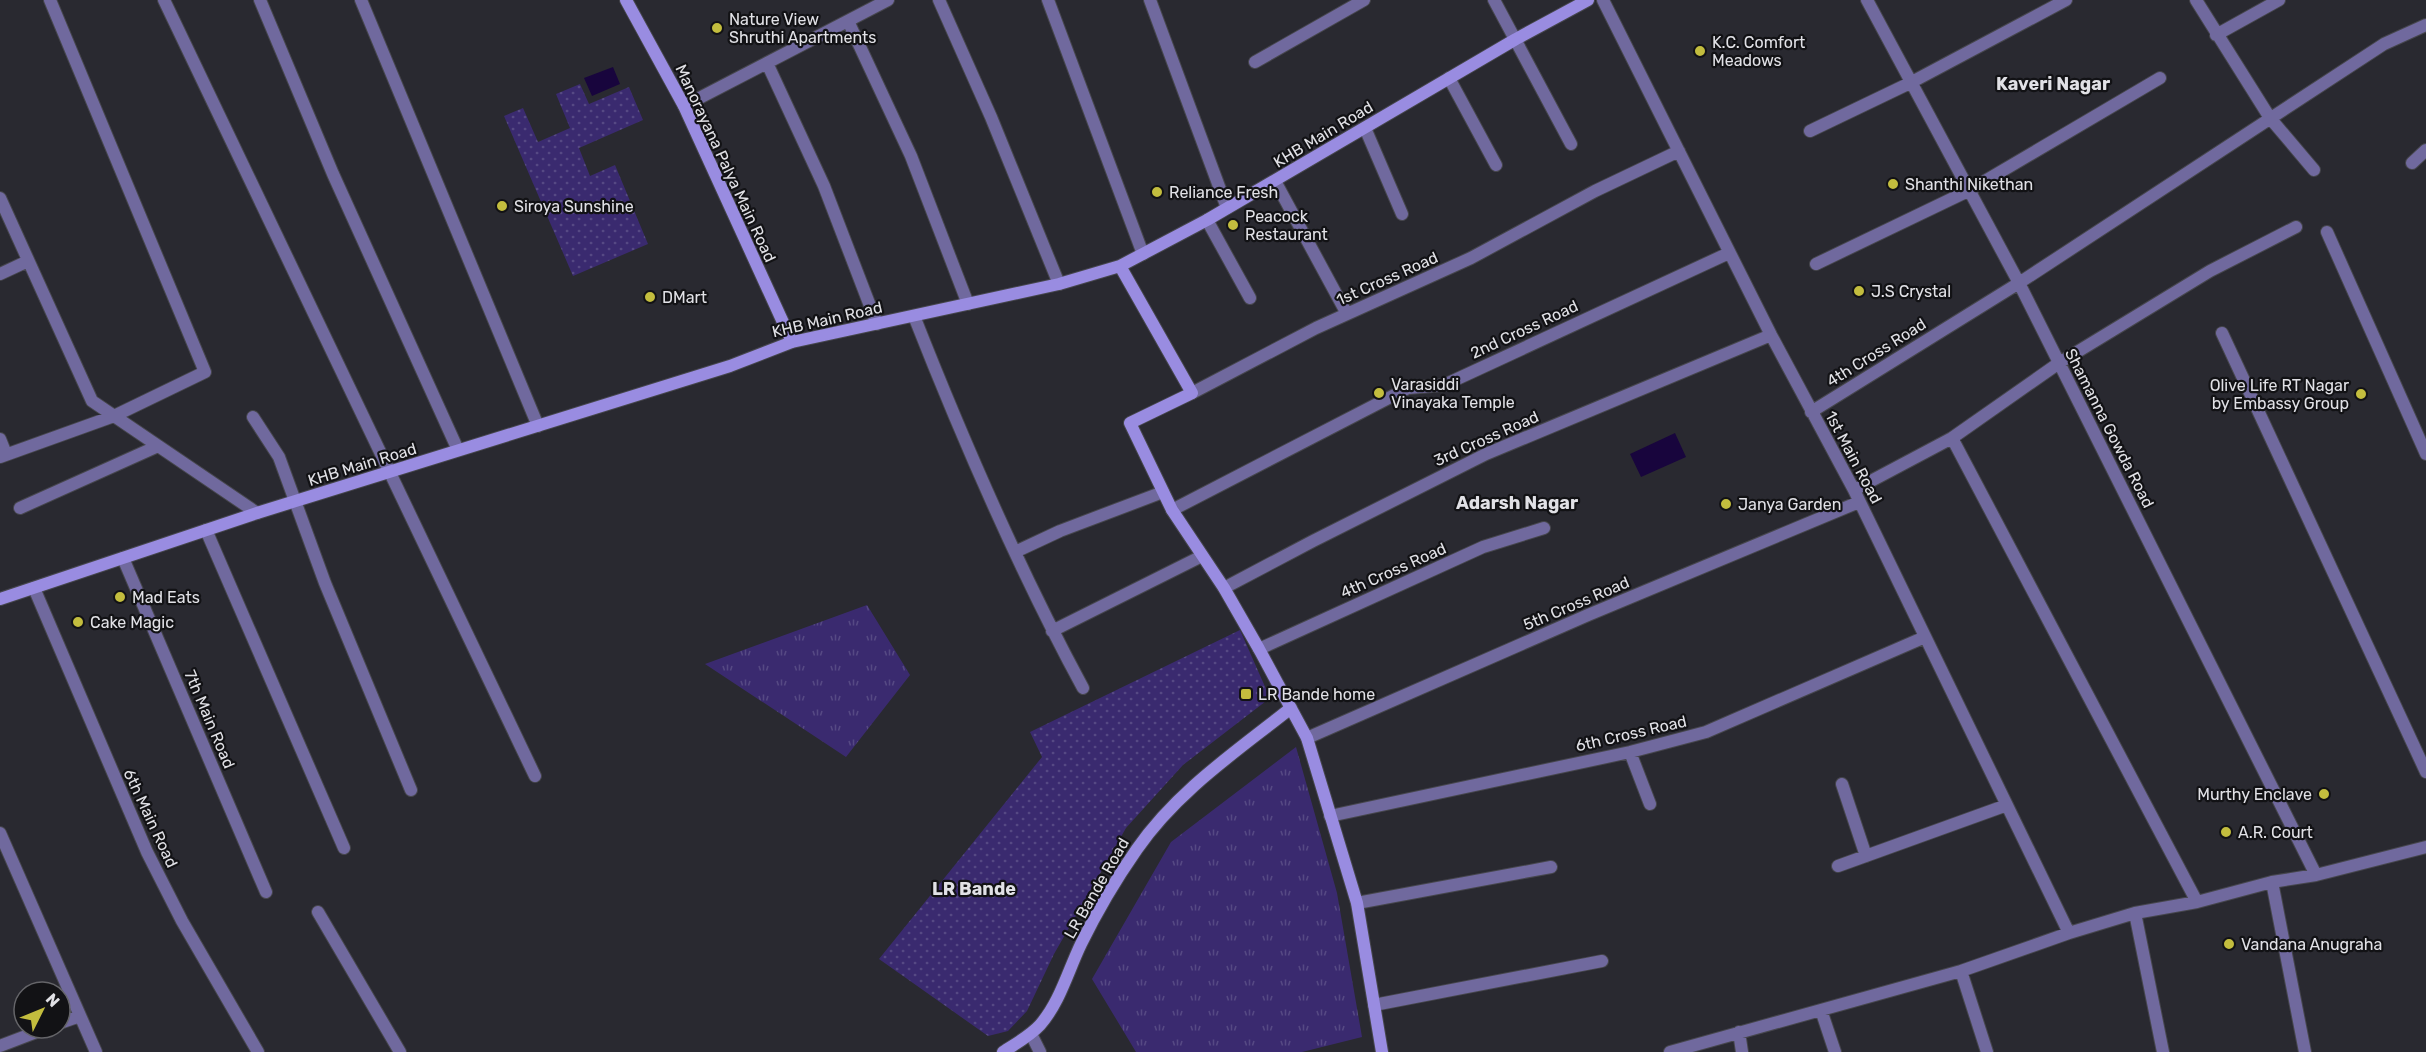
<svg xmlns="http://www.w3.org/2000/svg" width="2426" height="1052" font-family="Rubik,sans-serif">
<defs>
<pattern id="grass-dots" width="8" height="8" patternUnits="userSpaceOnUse" patternTransform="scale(1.5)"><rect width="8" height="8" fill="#3a2a6f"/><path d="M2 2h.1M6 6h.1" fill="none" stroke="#564984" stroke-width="1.8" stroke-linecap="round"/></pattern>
<pattern id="park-tufts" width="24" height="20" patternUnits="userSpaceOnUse" patternTransform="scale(1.5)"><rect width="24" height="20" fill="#3a2a6f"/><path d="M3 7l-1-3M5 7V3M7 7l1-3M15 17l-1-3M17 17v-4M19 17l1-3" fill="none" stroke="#564984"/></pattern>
</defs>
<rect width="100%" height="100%" fill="#292930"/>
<path fill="url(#grass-dots)" d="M 580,84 L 589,104 L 629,87 L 643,120 L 579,148 L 590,176 L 615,165 L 648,244 L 573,276 L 504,116 L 523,108 L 538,142 L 570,128 L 556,94 Z
M 1240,630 L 1270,698 L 1183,765 L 1126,828 L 1054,954 L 1027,1011 L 1008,1031 L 988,1036 L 879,959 L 1042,757 L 1030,732 Z"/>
<path fill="url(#park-tufts)" d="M 867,605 L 910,675 L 846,757 L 705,664 Z
M 1296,747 L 1337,893 L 1362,1037 L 1302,1052 L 1136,1052 L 1092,979 L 1171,842 Z"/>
<path fill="#18053d" d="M 613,67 L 620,84 L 592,96 L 584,78 Z
M 1675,433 L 1686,457 L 1641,477 L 1630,454 Z"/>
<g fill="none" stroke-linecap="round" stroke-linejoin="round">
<defs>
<path id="street" d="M 164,0 L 535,776
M 260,0 L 333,174 L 458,450
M 361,0 L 538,426
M 939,0 L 991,117 L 1059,284
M 1048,0 L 1143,254
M 1150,0 L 1227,208
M 1494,0 L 1571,144
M 1603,0 L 1771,335 L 1854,490 L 2069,933
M 1867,0 L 2019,283 L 2316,875
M 2196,0 L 2270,118 L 2314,170
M 848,21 L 911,156 L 968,304
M 2216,35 L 2279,0
M 1255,62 L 1364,0
M 767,63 L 824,186 L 877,324
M 1449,78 L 1496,165
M 684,106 L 888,0
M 1365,128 L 1402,214
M 1810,131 L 1910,83 L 2066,0
M 2412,163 L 2426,150
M 1275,181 L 1347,314
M 0,198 L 92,401 L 257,513
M 1207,220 L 1250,298
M 2327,232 L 2426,454
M 1816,264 L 1968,191 L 2160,78
M 0,274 L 28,261
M 914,316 C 964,443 1018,568 1083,688
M 2222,333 L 2426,772
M 1192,393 L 1316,328 L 1471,258 L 1595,191 L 1679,151
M 1811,412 L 2019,283 L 2384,44 L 2426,25
M 253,417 L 279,457 L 325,583 L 411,790
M 1952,438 L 2197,902
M 0,439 L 6,454
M 0,457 L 114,416 L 205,372 L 50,0
M 1854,490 L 1952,438 L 2059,363 L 2210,271 L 2296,227
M 20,508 L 158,446
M 1172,510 L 1408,388 L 1444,385 L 1729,253
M 206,530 L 344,848
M 1015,552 L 1060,531 L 1163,492
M 123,558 L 266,892
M 34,588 L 147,852 L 182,921 L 258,1052
M 1224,588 L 1313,541 L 1486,454 L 1771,335
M 1052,631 L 1202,556
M 1259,649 L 1483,547 L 1544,528
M 1307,738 L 1588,615 L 1859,502
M 1630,752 L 1650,804
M 1842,784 L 1866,856
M 1330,816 L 1630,752 L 1706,732 L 1925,637
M 0,833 L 96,1052
M 1838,866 L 2007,805
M 2272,882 L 2305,1052
M 1357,903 L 1551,867
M 318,912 L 400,1052
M 2135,913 L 2163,1052
M 1961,971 L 1987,1052
M 1374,1005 L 1602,961
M 1821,1010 L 1835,1052
M 60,1023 L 80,1016
M 1739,1032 L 1742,1052
M 1031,1034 L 1040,1052
M 0,1046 L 47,1028
M 1670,1052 L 1961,971 L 2069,933 L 2135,913 L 2197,902 L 2272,882 L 2316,875 L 2426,847"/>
<path id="secondary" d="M 626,0 L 684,106 L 792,342
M 1120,266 L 1192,393 L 1130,423 L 1172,510 L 1224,588 L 1259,649 L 1307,738 L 1357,903 L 1382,1052
M 0,599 L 257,513 L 730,366 L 792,342 L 1059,284 L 1120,266 L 1207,220 L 1516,39 L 1588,0
M 1003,1052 C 1015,1044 1030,1036 1040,1025 C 1060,1002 1068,971 1081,944 C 1097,911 1116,879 1137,849 C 1177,791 1237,751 1291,708"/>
</defs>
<use href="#street" stroke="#46464d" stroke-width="14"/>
<use href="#secondary" stroke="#46464d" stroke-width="14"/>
<use href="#street" stroke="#70699e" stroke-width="12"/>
<use href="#secondary" stroke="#998ce1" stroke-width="12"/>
</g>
<g fill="#c3bd3e" stroke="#121215" stroke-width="2">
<circle cx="717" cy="28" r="6"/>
<circle cx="1700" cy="51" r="6"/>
<circle cx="1893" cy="184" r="6"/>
<circle cx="1157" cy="192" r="6"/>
<circle cx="502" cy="206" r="6"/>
<circle cx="1233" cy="225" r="6"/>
<circle cx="1859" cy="291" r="6"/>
<circle cx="650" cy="297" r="6"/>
<circle cx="1379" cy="393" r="6"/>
<circle cx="2361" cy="394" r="6"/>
<circle cx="1726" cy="504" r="6"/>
<circle cx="120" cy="597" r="6"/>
<circle cx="78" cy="622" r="6"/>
<rect x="1240" y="688" width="12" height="12" rx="3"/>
<circle cx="2324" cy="794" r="6"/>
<circle cx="2226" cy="832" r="6"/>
<circle cx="2229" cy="944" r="6"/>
</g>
<g text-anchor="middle" stroke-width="4.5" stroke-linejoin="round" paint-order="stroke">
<g font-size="16" fill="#e1e1e6" stroke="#121215" text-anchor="start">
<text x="729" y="25">Nature View<tspan x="729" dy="18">Shruthi Apartments</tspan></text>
<text x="1712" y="48">K.C. Comfort<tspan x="1712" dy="18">Meadows</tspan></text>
<text x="1905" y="190">Shanthi Nikethan</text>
<text x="1169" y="198">Reliance Fresh</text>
<text x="514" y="212">Siroya Sunshine</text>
<text x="1245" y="222">Peacock<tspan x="1245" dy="18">Restaurant</tspan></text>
<text x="1871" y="297">J.S Crystal</text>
<text x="662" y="303">DMart</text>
<text x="1391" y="390">Varasiddi<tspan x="1391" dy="18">Vinayaka Temple</tspan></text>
<text x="2349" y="391" text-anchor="end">Olive Life RT Nagar<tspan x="2349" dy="18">by Embassy Group</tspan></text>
<text x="1738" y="510">Janya Garden</text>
<text x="132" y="603">Mad Eats</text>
<text x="90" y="628">Cake Magic</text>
<text x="1258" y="700">LR Bande home</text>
<text x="2312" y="800" text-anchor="end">Murthy Enclave</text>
<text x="2238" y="838">A.R. Court</text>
<text x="2241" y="950">Vandana Anugraha</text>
</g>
<g font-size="16" fill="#e1e1e6" stroke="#121215">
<text transform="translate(1323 134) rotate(-31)" y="6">KHB Main Road</text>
<text transform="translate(726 163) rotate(65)" y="6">Manorayana Palya Main Road</text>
<text transform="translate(1387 278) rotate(-24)" y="6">1st Cross Road</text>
<text transform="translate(827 319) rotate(-13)" y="6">KHB Main Road</text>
<text transform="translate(1524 329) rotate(-25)" y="6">2nd Cross Road</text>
<text transform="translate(1876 352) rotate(-32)" y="6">4th Cross Road</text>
<text transform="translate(2110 428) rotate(63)" y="6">Shamanna Gowda Road</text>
<text transform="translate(1486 438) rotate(-24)" y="6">3rd Cross Road</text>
<text transform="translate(1854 457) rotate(62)" y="6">1st Main Road</text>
<text transform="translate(362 464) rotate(-17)" y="6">KHB Main Road</text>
<text transform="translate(1393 570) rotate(-24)" y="6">4th Cross Road</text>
<text transform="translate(1576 603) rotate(-23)" y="6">5th Cross Road</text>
<text transform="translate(210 719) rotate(67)" y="6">7th Main Road</text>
<text transform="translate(1631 733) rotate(-13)" y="6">6th Cross Road</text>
<text transform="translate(151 818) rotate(65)" y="6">6th Main Road</text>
<text transform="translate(1096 888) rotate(-60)" y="6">LR Bande Road</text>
</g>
<g font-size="18" font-weight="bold" fill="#e1e1e6" stroke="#121215">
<text x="2053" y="90">Kaveri Nagar</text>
<text x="1517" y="509">Adarsh Nagar</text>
<text x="974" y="895">LR Bande</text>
</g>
</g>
<g transform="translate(42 1010) rotate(47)"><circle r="28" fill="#121215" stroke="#656569" stroke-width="1.5"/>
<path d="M0-4.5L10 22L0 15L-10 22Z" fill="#c3bd3e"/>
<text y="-9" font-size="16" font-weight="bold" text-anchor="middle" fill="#e1e1e6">N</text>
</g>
</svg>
